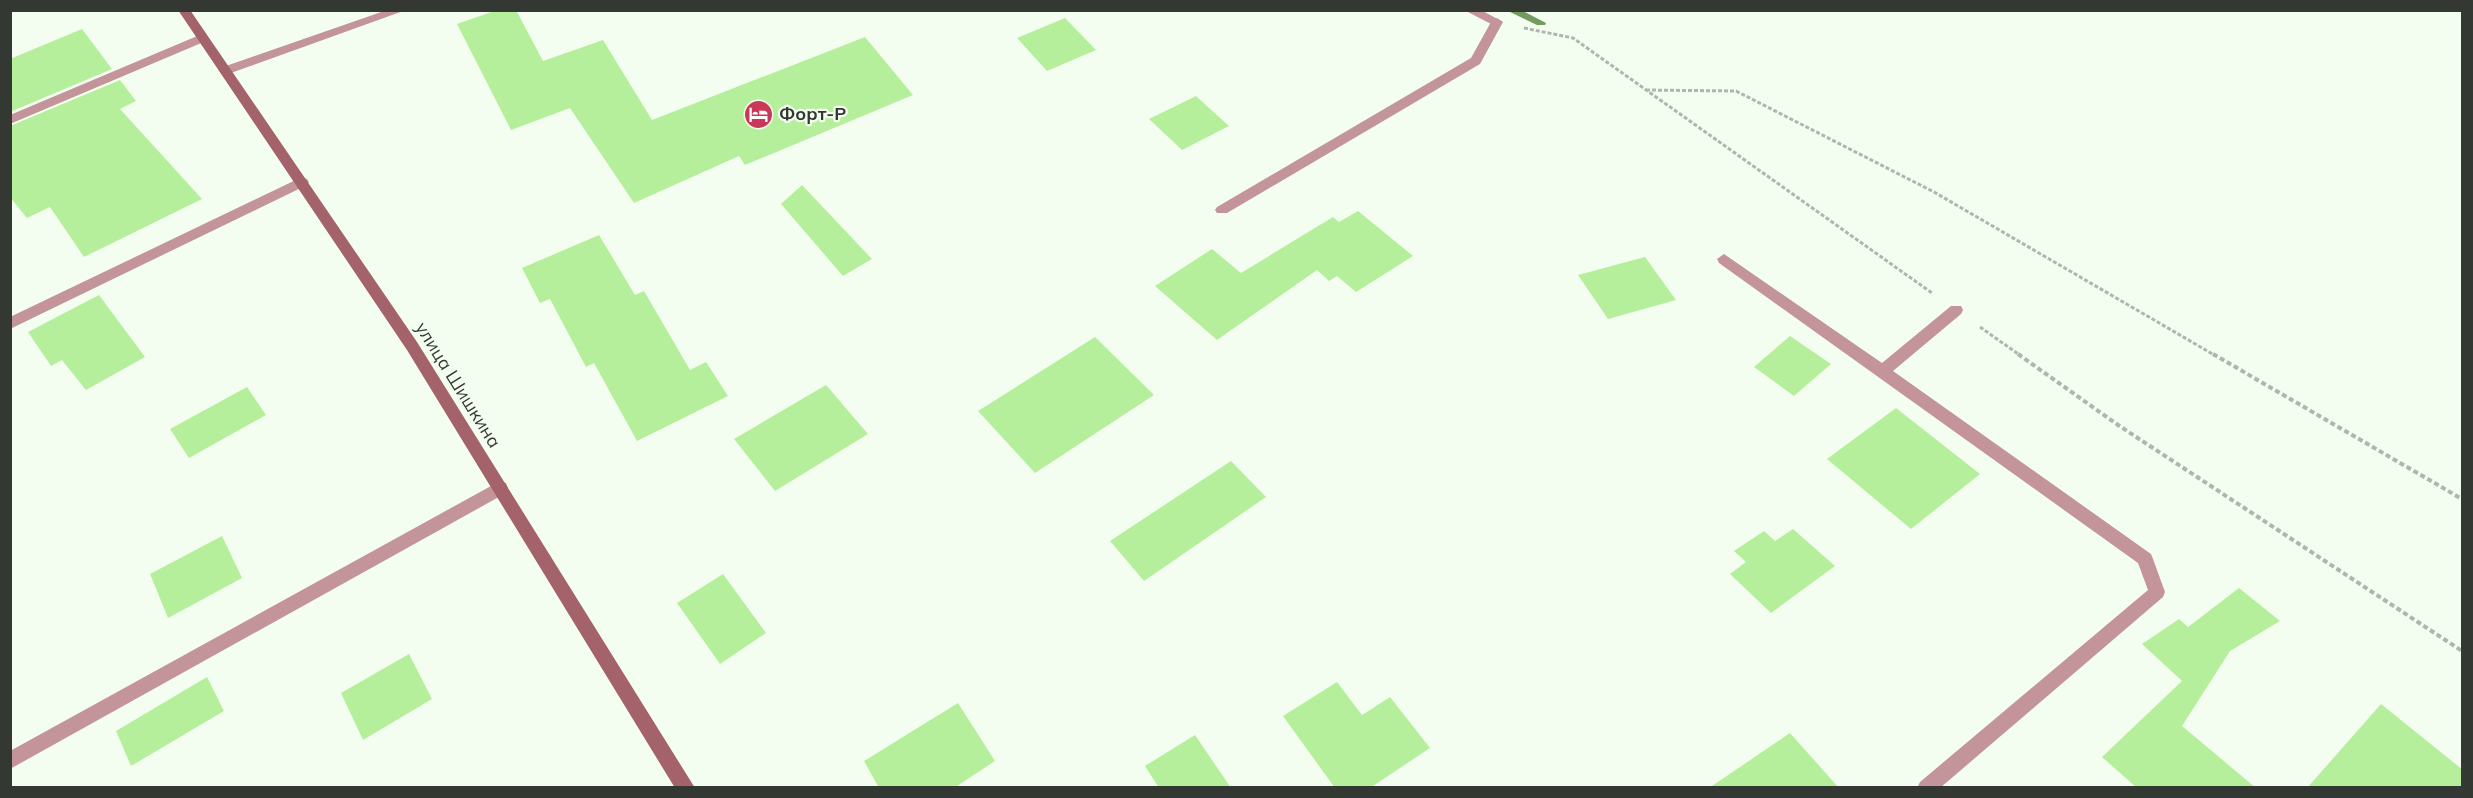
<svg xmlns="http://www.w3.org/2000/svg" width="2473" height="798" font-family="Mulish,sans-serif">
<rect width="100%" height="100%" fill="#f4fef0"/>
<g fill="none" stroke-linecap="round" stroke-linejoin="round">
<path fill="#729b60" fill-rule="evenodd" d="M 1506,10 L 1521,10 L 1546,23 L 1545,25 L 1537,25 Z"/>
</g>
<path fill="#b5ef9b" d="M 497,10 L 516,10 L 543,61 L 603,40 L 652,120 L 865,37 L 913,95 L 745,165 L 739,156 L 634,203 L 570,108 L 511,130 L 457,24 Z
M 1065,18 L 1096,50 L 1047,71 L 1017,38 Z
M 82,29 L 112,69 L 10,112 L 10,59 Z
M 120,80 L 136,101 L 120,109 L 202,199 L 84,257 L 50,207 L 27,218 L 10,197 L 10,126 Z
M 1196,96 L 1229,126 L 1182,150 L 1149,119 Z
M 802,185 L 872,259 L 843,276 L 781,204 Z
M 1358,211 L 1413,256 L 1356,292 L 1337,276 L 1329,281 L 1317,270 L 1217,340 L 1155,286 L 1212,249 L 1241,273 L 1333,217 L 1339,222 Z
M 599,235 L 635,295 L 644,291 L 690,370 L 706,362 L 728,396 L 637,441 L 594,363 L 586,367 L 550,299 L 540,303 L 522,268 Z
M 1645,257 L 1676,300 L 1608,319 L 1578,275 Z
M 99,295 L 145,357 L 86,390 L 62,360 L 51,366 L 28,332 Z
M 1790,336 L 1831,364 L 1794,396 L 1754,367 Z
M 1095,337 L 1154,395 L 1035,473 L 978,411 Z
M 826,385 L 868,434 L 775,491 L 734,439 Z
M 247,387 L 266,415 L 189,458 L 170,429 Z
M 1896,408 L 1980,474 L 1911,529 L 1827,459 Z
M 1231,461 L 1266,497 L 1144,581 L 1110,541 Z
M 1793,529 L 1835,566 L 1771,613 L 1730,574 L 1746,562 L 1734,551 L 1764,531 L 1775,541 Z
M 222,536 L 242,578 L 168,618 L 150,574 Z
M 723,574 L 766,633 L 720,664 L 677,603 Z
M 2239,588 L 2280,621 L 2230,651 L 2182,726 L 2256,788 L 2137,788 L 2102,757 L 2182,681 L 2142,644 L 2179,619 L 2188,627 Z
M 409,654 L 432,699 L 363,740 L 341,693 Z
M 207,677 L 224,711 L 131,766 L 116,731 Z
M 1337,682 L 1362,715 L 1390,697 L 1430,748 L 1370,788 L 1335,788 L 1283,716 Z
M 958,703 L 995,761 L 954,788 L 879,788 L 864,761 Z
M 2381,704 L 2463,770 L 2463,788 L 2307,788 Z
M 1790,733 L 1839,788 L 1709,788 Z
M 1195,735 L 1231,788 L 1159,788 L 1145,766 Z"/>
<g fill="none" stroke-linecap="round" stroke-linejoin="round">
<path stroke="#afb7ac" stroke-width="3" stroke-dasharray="4 2" stroke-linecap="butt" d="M 1524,28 L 1573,38 L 1932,293
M 1646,90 L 1736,91 L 1934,192 L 2216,356
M 1980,327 L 2021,356"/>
<path stroke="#afb7ac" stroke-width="4" stroke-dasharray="5 3" stroke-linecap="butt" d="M 2018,354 L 2118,425 L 2462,651
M 2213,354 L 2462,499"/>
<path fill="#c39499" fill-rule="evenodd" d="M 387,10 L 406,10 L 231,73 L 227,74 L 221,70 L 223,67 Z
M 1497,18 L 1503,22 L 1480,64 L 1227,213 L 1217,213 L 1215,210 L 1217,207 L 1471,58 L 1491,22 Z
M 202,34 L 206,35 L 206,41 L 10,124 L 10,115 Z
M 302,177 L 307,179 L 309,182 L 307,185 L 10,329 L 10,317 Z
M 1724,254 L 1882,363 L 1951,306 L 1961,306 L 1963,310 L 1961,314 L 1893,371 L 2151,554 L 2153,559 L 2165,592 L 2163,597 L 1940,788 L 1917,788 L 1920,782 L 2148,590 L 2138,563 L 1719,263 L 1717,259 Z
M 500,481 L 506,483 L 508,488 L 506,493 L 10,769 L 10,751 Z"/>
<path fill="#c39499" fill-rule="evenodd" d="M 1464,10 L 1481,10 L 1503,22 L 1497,26 L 1493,25 Z"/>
<path fill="#a4626a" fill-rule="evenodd" d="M 178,10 L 190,10 L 417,342 L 695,788 L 675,788 L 407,350 Z"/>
</g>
<defs>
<symbol id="hotel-disc" viewBox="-11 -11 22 22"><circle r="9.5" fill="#c83858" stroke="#f4fef0"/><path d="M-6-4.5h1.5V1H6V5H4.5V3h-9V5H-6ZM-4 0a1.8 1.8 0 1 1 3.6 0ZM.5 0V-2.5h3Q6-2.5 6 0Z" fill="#fff"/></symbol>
</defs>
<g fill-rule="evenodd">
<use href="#hotel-disc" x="742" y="98" width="33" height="33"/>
</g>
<g text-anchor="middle" stroke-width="4.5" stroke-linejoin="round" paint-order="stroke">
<g font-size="18" font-weight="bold" fill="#343832" stroke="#f4fef0" text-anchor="start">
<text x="779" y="120">Форт-Р</text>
</g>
<g font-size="18" fill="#343832" stroke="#f4fef0">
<text transform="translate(458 385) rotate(58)" y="6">улица Шишкина</text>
</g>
</g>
<rect width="2473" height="798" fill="none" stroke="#343832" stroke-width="24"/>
</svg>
